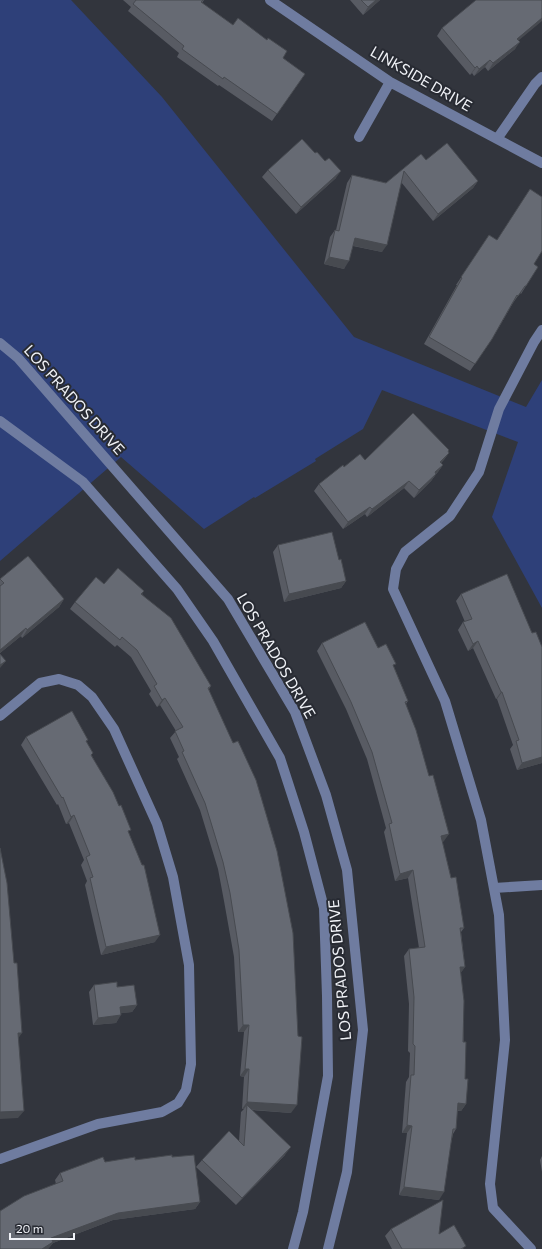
<svg xmlns="http://www.w3.org/2000/svg" width="542" height="1249" font-family="Commissioner,sans-serif">
<rect width="100%" height="100%" fill="#32353d"/>
<path fill="#2e4079" d="M 0,0 L 71,0 L 162,97 L 354,337 L 526,407 L 542,380 L 542,608 L 492,517 L 518,442 L 382,390 L 363,429 L 315,459 L 316,461 L 255,498 L 254,497 L 204,529 L 121,457 L 0,561 Z"/>
<g fill="none" stroke-linecap="round" stroke-linejoin="round">
<path stroke="#6f7ca0" stroke-width="10" d="M 270,0 L 390,82 L 542,163
M 359,137 L 390,82
M 497,139 L 535,84 L 542,77
M 0,343 L 18,358 L 228,599 L 295,712 L 326,795 L 347,870 L 363,1030 L 347,1172 L 328,1249
M 0,421 L 83,482 L 177,589 L 213,641 L 280,758 L 304,832 L 324,908 L 327,996 L 328,1076 L 303,1212 L 293,1249
M 0,716 L 40,683 L 59,679 L 78,685 L 92,697 L 114,729 L 157,824 L 173,877 L 189,965 L 191,1064 L 186,1090 L 178,1103 L 162,1112 L 98,1124 L 0,1159
M 494,888 L 542,885
M 531,1249 L 493,1208 L 490,1184 L 505,1040 L 499,915 L 481,820 L 445,701 L 393,589 L 396,569 L 405,552 L 450,516 L 479,472 L 499,409 L 534,342 L 542,330"/>
</g>
<path fill="#585b63" d="M 123,0 L 204,0 L 202,3 L 233,25 L 305,74 L 272,121 L 219,85 L 218,86 L 177,57 L 179,53 L 128,11 L 131,7 Z
M 350,0 L 380,0 L 363,15 Z
M 442,28 L 519,40 L 515,49 L 488,71 L 485,67 L 474,76 L 472,73 L 470,75 L 437,36 Z
M 315,153 L 325,161 L 336,178 L 296,214 L 262,177 L 268,170 Z
M 421,154 L 426,160 L 478,181 L 473,188 L 433,221 L 401,182 L 382,252 L 353,246 L 344,269 L 324,264 L 330,237 L 335,230 L 336,230 L 347,183 L 352,175 L 386,183 Z
M 489,235 L 534,264 L 526,286 L 521,294 L 520,293 L 513,303 L 492,339 L 470,371 L 424,344 L 457,285 L 456,285 Z
M 449,453 L 441,463 L 443,465 L 431,481 L 414,498 L 404,488 L 367,517 L 365,514 L 343,529 L 314,491 L 319,484 L 344,467 L 365,460 Z
M 278,545 L 339,560 L 346,581 L 341,588 L 284,602 L 273,552 Z
M 28,556 L 64,599 L 59,607 L 22,638 L 21,636 L 0,653 L 0,579 Z
M 104,584 L 144,591 L 142,594 L 211,686 L 209,689 L 291,1113 L 252,1110 L 285,1155 L 236,1205 L 196,1167 L 202,1160 L 239,1141 L 241,1112 L 244,1109 L 242,1109 L 244,1077 L 240,1076 L 244,1032 L 238,1032 L 234,957 L 224,901 L 218,869 L 200,810 L 177,759 L 179,757 L 170,738 L 176,731 L 160,705 L 157,707 L 149,694 L 151,691 L 131,657 L 117,645 L 115,647 L 70,609 L 75,602 Z
M 461,594 L 532,633 L 542,647 L 542,763 L 517,770 L 510,749 L 513,745 L 497,699 L 496,699 L 473,648 L 468,651 L 458,630 L 463,622 L 465,622 L 456,601 Z
M 322,643 L 378,648 L 394,667 L 408,701 L 406,704 L 444,841 L 442,842 L 464,928 L 461,932 L 465,967 L 461,972 L 466,1104 L 461,1111 L 457,1111 L 456,1129 L 453,1134 L 439,1200 L 399,1195 L 407,1133 L 402,1133 L 406,1082 L 409,1077 L 410,1053 L 408,1051 L 409,1004 L 404,956 L 409,949 L 419,948 L 408,878 L 395,881 L 384,832 L 386,828 L 367,759 L 346,709 L 317,651 Z
M 26,737 L 87,742 L 92,756 L 129,833 L 155,942 L 101,955 L 85,885 L 87,881 L 81,865 L 84,860 L 69,823 L 66,824 L 58,804 L 57,805 L 21,745 Z
M 94,985 L 117,987 L 137,1005 L 132,1012 L 121,1013 L 116,1023 L 93,1025 L 89,992 Z
M 542,1156 L 542,1172 L 540,1160 Z
M 172,1157 L 200,1202 L 195,1209 L 113,1220 L 53,1243 L 48,1249 L 56,1184 L 55,1180 L 60,1173 L 105,1162 Z
M 391,1229 L 439,1234 L 464,1249 L 392,1249 L 385,1236 Z"/>
<path fill="#474a50" d="M 376,0 L 380,0 L 363,15 L 368,7 Z
M 542,18 L 542,21 L 512,46 L 517,39 Z
M 520,42 L 515,49 L 488,71 L 493,63 Z
M 490,60 L 485,67 L 474,76 L 479,69 Z
M 477,66 L 472,73 L 470,75 L 475,68 Z
M 341,171 L 336,178 L 296,214 L 301,207 Z
M 478,181 L 473,188 L 433,221 L 438,214 Z
M 355,238 L 387,245 L 382,252 L 350,245 Z
M 329,257 L 349,261 L 344,269 L 324,264 Z
M 449,453 L 444,460 L 435,469 L 440,462 Z
M 443,465 L 438,472 L 430,480 L 435,472 Z
M 436,474 L 431,481 L 414,498 L 419,490 Z
M 409,481 L 404,488 L 367,517 L 372,509 Z
M 370,507 L 365,514 L 343,529 L 348,522 Z
M 346,581 L 341,588 L 284,602 L 289,594 Z
M 64,599 L 59,607 L 22,638 L 27,630 Z
M 26,628 L 21,636 L 0,653 L 0,650 Z
M 478,641 L 473,648 L 468,651 L 473,644 Z
M 6,661 L 0,668 L 0,665 Z
M 501,692 L 502,692 L 497,699 L 496,699 Z
M 165,698 L 160,705 L 157,707 L 162,700 Z
M 542,757 L 542,763 L 517,770 L 522,763 Z
M 74,815 L 69,823 L 66,824 L 71,817 Z
M 449,834 L 444,841 L 436,843 L 441,836 Z
M 413,870 L 408,878 L 395,881 L 400,874 Z
M 160,935 L 155,942 L 101,955 L 106,947 Z
M 460,967 L 465,967 L 460,974 Z
M 137,1005 L 132,1012 L 115,1014 L 120,1007 Z
M 121,1015 L 116,1023 L 93,1025 L 98,1018 Z
M 243,1025 L 249,1025 L 244,1032 L 238,1032 Z
M 18,1033 L 22,1033 L 17,1040 Z
M 245,1069 L 249,1069 L 244,1077 L 240,1076 Z
M 247,1102 L 297,1105 L 291,1113 L 246,1109 L 247,1105 L 244,1109 L 242,1109 Z
M 458,1103 L 466,1104 L 461,1111 L 453,1110 Z
M 24,1111 L 18,1118 L 0,1119 L 0,1112 Z
M 407,1125 L 412,1126 L 407,1133 L 402,1133 Z
M 291,1147 L 285,1155 L 236,1205 L 242,1198 Z
M 404,1187 L 444,1192 L 439,1200 L 399,1195 Z
M 200,1202 L 195,1209 L 113,1220 L 53,1243 L 48,1249 L 42,1249 L 51,1238 L 118,1213 Z"/>
<path fill="#666a73" stroke="#474a50" d="M 136,0 L 203,0 L 201,2 L 233,25 L 238,18 L 267,40 L 268,38 L 287,51 L 283,58 L 305,74 L 277,114 L 224,77 L 223,79 L 182,49 L 184,46 L 133,4 Z
M 361,0 L 376,0 L 368,7 Z
M 476,0 L 542,0 L 542,18 L 517,39 L 520,42 L 493,63 L 490,60 L 479,69 L 477,66 L 475,68 L 442,28 Z
M 302,139 L 315,153 L 317,152 L 325,161 L 329,158 L 341,171 L 301,207 L 268,170 Z
M 447,143 L 478,181 L 438,214 L 404,171 L 387,245 L 355,238 L 349,261 L 329,257 L 335,230 L 339,231 L 352,175 L 386,183 L 421,154 L 426,160 Z
M 530,189 L 542,197 L 542,251 L 534,264 L 538,267 L 526,286 L 525,286 L 518,296 L 517,295 L 492,339 L 475,364 L 429,337 L 462,278 L 461,277 L 489,235 L 497,240 Z
M 413,413 L 449,450 L 448,451 L 449,453 L 440,462 L 443,465 L 435,472 L 436,474 L 419,490 L 409,481 L 372,509 L 370,507 L 348,522 L 319,484 L 343,465 L 344,467 L 360,454 L 365,460 Z
M 332,532 L 339,560 L 341,559 L 346,581 L 289,594 L 278,545 Z
M 28,556 L 64,599 L 27,630 L 26,628 L 0,650 L 0,586 L 4,583 L 0,579 Z
M 118,568 L 144,591 L 141,594 L 171,618 L 211,686 L 208,688 L 233,743 L 238,741 L 256,780 L 277,851 L 293,933 L 298,1036 L 302,1037 L 297,1105 L 247,1102 L 249,1069 L 245,1069 L 249,1025 L 243,1025 L 239,950 L 230,893 L 223,862 L 205,803 L 182,752 L 184,751 L 175,731 L 183,727 L 165,698 L 162,700 L 154,686 L 157,684 L 137,650 L 122,637 L 120,640 L 75,602 L 96,577 L 104,584 Z
M 507,574 L 532,633 L 536,632 L 542,647 L 542,757 L 522,763 L 516,741 L 519,740 L 502,692 L 501,692 L 478,641 L 473,644 L 463,622 L 472,619 L 461,594 Z
M 365,622 L 378,648 L 386,644 L 396,664 L 393,665 L 408,701 L 405,702 L 416,730 L 429,776 L 433,775 L 449,834 L 441,836 L 451,878 L 456,877 L 464,928 L 460,928 L 465,967 L 460,967 L 464,1001 L 463,1042 L 466,1042 L 465,1079 L 468,1079 L 466,1104 L 458,1103 L 456,1129 L 453,1129 L 444,1192 L 404,1187 L 412,1126 L 407,1125 L 411,1075 L 414,1075 L 415,1046 L 413,1044 L 414,997 L 409,949 L 425,947 L 413,870 L 400,874 L 389,824 L 392,823 L 372,752 L 351,702 L 322,643 Z
M 0,654 L 6,661 L 0,665 Z
M 72,711 L 88,740 L 86,741 L 93,753 L 91,755 L 113,792 L 119,806 L 121,805 L 131,830 L 128,831 L 142,865 L 144,865 L 160,935 L 106,947 L 90,878 L 93,877 L 86,857 L 90,855 L 74,815 L 71,817 L 63,797 L 62,798 L 26,737 Z
M 0,848 L 7,883 L 14,963 L 17,963 L 22,1033 L 18,1033 L 24,1111 L 0,1112 Z
M 117,982 L 117,987 L 134,985 L 137,1005 L 120,1007 L 121,1015 L 98,1018 L 94,985 Z
M 247,1105 L 291,1147 L 242,1198 L 202,1160 L 229,1131 L 244,1146 Z
M 172,1155 L 172,1157 L 194,1155 L 200,1202 L 118,1213 L 51,1238 L 53,1242 L 42,1249 L 0,1249 L 0,1211 L 24,1196 L 63,1181 L 60,1173 L 103,1157 L 105,1162 L 135,1157 L 135,1160 Z
M 443,1200 L 439,1234 L 454,1225 L 466,1246 L 461,1249 L 402,1249 L 391,1229 Z"/>
<g text-anchor="middle" stroke-width="4" stroke-linejoin="round" paint-order="stroke">
<g font-size="15" fill="#f0f2f7" stroke="#282b33">
<text transform="translate(421 79) rotate(30)" y="5">LINKSIDE DRIVE</text>
<text transform="translate(74 400) rotate(48)" y="5">LOS PRADOS DRIVE</text>
<text transform="translate(276 656) rotate(60)" y="5">LOS PRADOS DRIVE</text>
<text transform="translate(340 970) rotate(-95)" y="5">LOS PRADOS DRIVE</text>
</g>
</g>
<path d="M10 1233v6h64v-6" fill="none" stroke="#f0f2f7" stroke-width="2"/>
<text x="16" y="1233" font-size="12" fill="#f0f2f7" stroke="#282b33" stroke-width="3" paint-order="stroke">20 m</text>
</svg>
